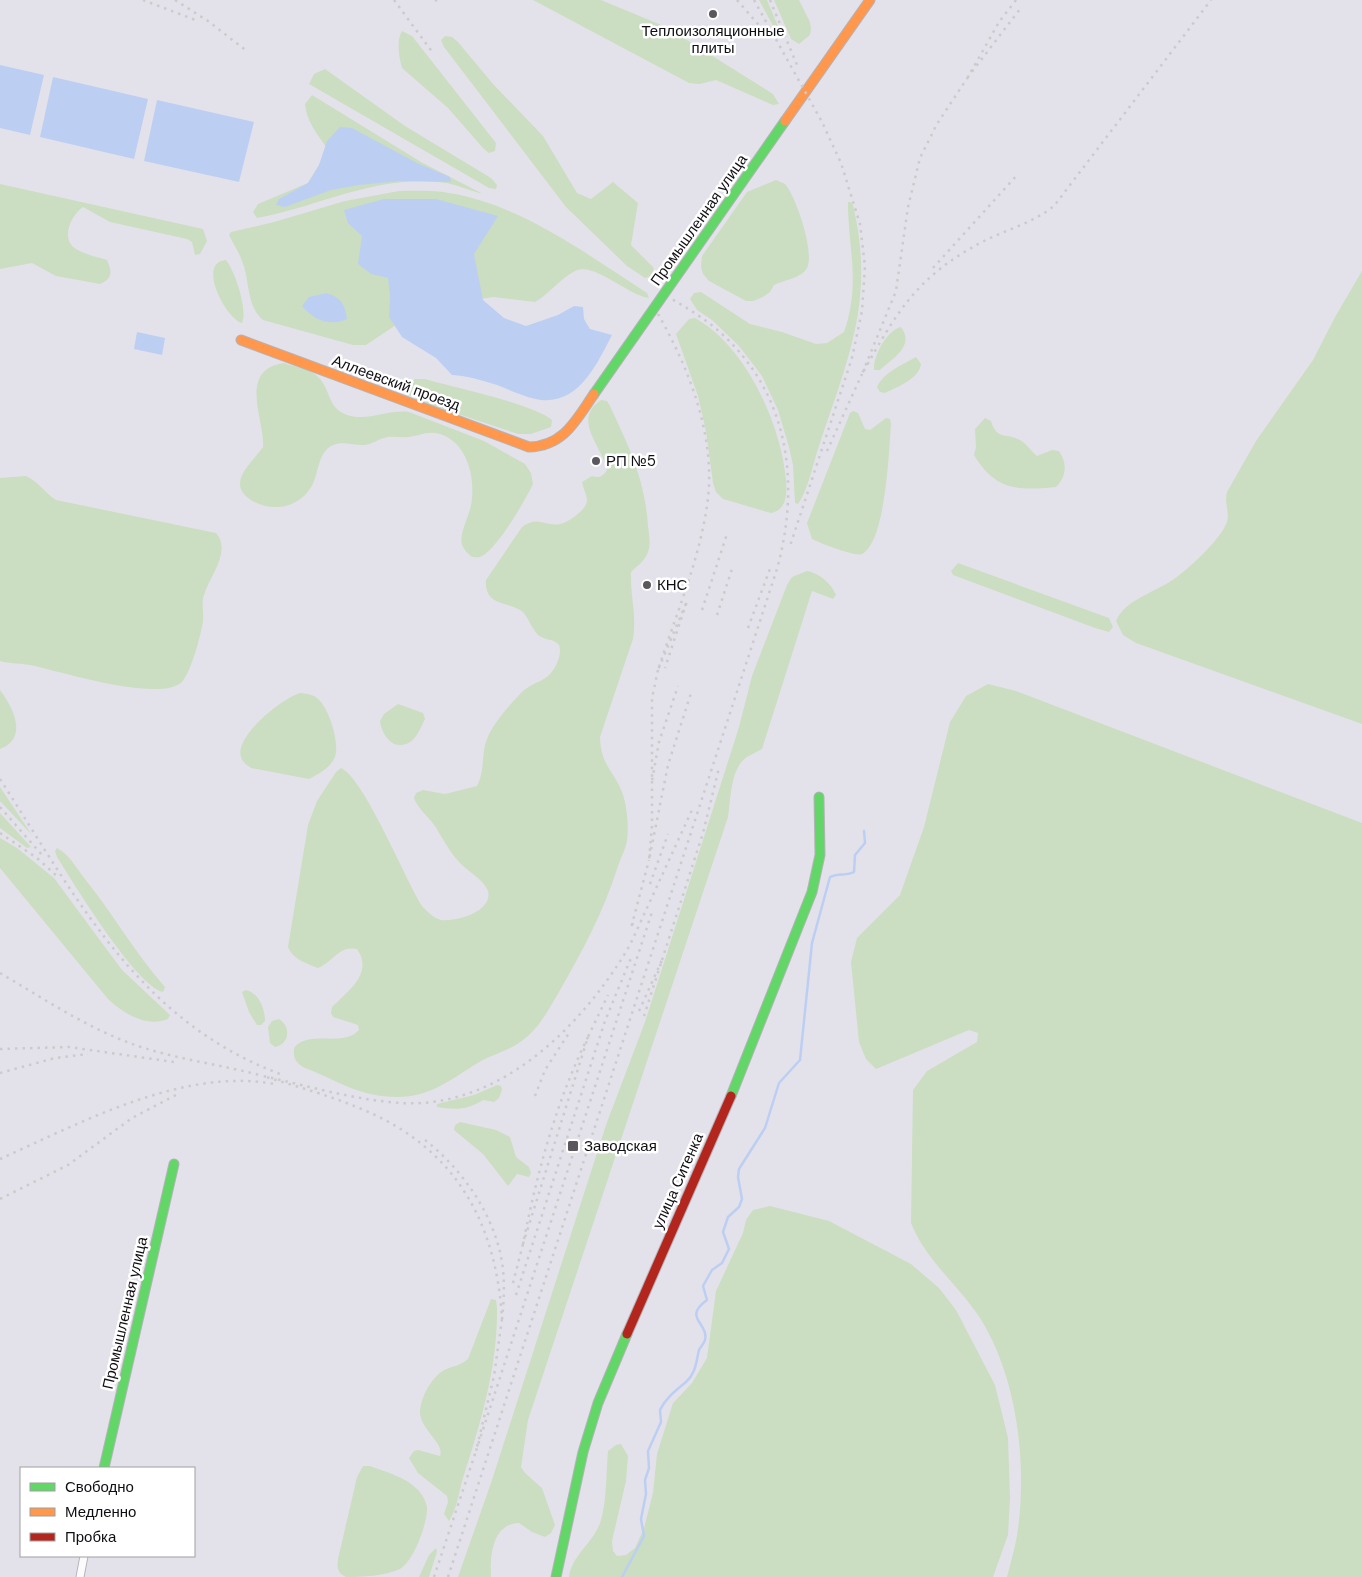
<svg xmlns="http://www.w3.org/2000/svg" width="1362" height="1577" font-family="'DM Sans',sans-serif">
<rect width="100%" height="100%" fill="#e3e2ea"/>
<path fill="#cbdec1" d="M 533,0 L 601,0 L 666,27 L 773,94 L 779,104 L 773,105 L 716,80 L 700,84 L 689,83 Z
M 759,0 L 767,0 L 777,24 L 777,33 Z
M 774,0 L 799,0 L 810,22 L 811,29 L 810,35 L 799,44 L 791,39 Z
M 402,31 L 412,36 L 496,143 L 495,151 L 489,153 L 483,148 L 448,108 L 402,68 C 399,57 396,41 402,31 Z
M 445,36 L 452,37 L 458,42 L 493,84 L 543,136 L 577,193 L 591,199 L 613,182 L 638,203 L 631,245 L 653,267 L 654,272 L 651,276 L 645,278 L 627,266 L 566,207 L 444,47 L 441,40 Z
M 325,69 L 405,126 L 491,178 L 497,185 L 496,189 L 489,188 L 309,84 L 314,74 Z
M 312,95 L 421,162 L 483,194 C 471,191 458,185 446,183 C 379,173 321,206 257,218 L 253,212 L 258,204 L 308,183 L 319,165 L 326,147 C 316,132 307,122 305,104 Z
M 776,180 L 785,184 C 796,196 815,253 807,268 C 802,278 784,280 774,285 L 770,292 L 763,297 L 753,301 L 746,301 L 709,281 L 703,274 L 701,267 L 702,256 L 747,192 Z
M 0,184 L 203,229 L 207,241 L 200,254 L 195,255 L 192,242 L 187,239 L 110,222 L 83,207 C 71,215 60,239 76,249 C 84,254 97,257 107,260 C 112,271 113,279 100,284 L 56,276 L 32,263 L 0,269 Z
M 399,191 C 416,191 433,190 449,193 C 520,204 588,255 647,293 L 649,298 C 627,295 594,261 575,271 C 560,279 549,294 535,302 L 493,297 L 462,302 L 396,325 L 366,345 L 353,345 L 263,320 C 246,306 250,280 242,261 C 239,252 233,244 229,235 L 231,232 L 274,222 L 345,201 Z
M 848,202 L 851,202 L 853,205 C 875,299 849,356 820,443 C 814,460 808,491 798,504 L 795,503 L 793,465 L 789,447 L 778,410 L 762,376 L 739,346 L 712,320 L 697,310 L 690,299 L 694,293 L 701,292 L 750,324 L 782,332 L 816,344 L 827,343 L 844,332 C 861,283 848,250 848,202 Z
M 226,260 C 235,271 248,310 242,323 C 226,319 196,262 226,260 Z
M 1362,271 L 1362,724 L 1136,643 L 1123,635 L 1116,621 C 1125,600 1153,593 1171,581 C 1187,571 1221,539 1227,522 C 1230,512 1224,503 1227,492 L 1256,441 L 1313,360 L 1335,317 Z
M 695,318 C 746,346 781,424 786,480 C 787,494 787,510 771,513 L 723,499 L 716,492 L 713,483 L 706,431 L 698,396 L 676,334 L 689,319 Z
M 901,327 C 915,346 893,358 880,370 L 874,370 C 873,356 887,330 901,327 Z
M 916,357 L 921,364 C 919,379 897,387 885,393 L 880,392 L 877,387 C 884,372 902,365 916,357 Z
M 284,363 C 295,367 312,369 320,379 C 331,392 328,408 347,415 C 368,422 388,409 409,412 L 484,441 L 525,464 L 531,473 L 533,484 C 526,499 495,553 480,557 C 477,558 474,557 472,557 C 468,554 464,550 462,545 C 459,533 469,517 471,505 C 476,479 468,443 440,434 C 428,430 419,436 407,437 C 401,438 394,436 388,437 C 379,438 372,445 363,445 C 350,445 338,439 327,449 C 319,457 318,471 314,481 C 304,507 273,514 251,500 C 224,483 254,461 263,447 C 265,420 237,370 284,363 Z
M 415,379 L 425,379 C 452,387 534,404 552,420 L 551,427 L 531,434 L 518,434 L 419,401 L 410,395 L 407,389 L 409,383 Z
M 601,400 L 607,401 L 610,406 C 629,447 645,479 648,526 C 649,534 651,544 648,552 C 645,561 637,566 631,572 C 630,595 637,617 633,639 L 600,737 C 601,766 613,769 622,792 C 627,805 629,827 627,841 C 625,850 620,860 617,869 C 603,913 582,952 559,992 C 550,1007 542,1023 529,1035 C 514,1050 494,1053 476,1064 C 450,1080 430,1097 398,1097 C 359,1097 339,1081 305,1068 C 296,1063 293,1059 294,1048 C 309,1029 343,1048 359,1030 L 358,1025 L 333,1017 L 331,1013 L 332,1007 C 348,991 374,973 357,949 C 339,945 333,962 318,968 C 305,963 293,959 288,947 L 308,825 L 317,801 L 336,772 L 341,768 C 364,778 405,879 422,906 C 428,912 433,918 441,920 C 456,922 493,912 488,891 C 484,880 469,872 461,864 C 450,853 443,839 435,826 C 428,816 418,809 414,798 L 416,793 L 423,790 L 445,794 L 477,786 C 484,772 482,759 485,745 C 490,726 507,708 520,694 C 533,680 548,684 557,663 C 560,656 561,651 559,645 C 553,638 545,641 538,635 C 532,629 529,619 523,612 C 511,601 484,608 486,580 L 522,527 C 539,515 544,527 560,524 C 569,522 586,510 587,501 C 587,495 583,488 582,482 L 592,476 C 599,478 603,477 607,470 C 603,447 571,420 601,400 Z
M 853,411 L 858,413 L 865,429 L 870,430 L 886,418 L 890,419 L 891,424 C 889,449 886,542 862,554 C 855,557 820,543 812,539 L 807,523 L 850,413 Z
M 985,418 L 991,421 C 997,442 1007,431 1023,442 C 1028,446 1032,452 1037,456 L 1052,450 L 1059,451 C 1068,464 1066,477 1056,487 C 1017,491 995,490 974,455 L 976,447 L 975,429 Z
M 26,476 C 38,481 45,493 56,500 L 216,533 C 232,551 210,575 204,595 C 201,604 204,612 203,621 C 201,635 191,672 182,682 C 160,703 59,671 30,665 C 20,663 10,664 0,661 L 0,478 Z
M 958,563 L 1109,618 L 1113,627 L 1109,632 L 1095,628 L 953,575 L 951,571 Z
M 807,571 C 819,573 831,583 836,595 L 833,599 L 812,591 L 762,749 C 757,752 752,754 747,757 C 730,768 731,800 728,817 L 528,1420 L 521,1467 L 525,1473 L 542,1488 L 555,1525 L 551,1533 L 545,1537 L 532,1532 L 519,1523 C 492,1524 490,1556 491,1577 L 458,1577 L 492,1480 L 606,1125 L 645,1022 L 739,727 L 752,676 L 787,585 L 792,577 Z
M 988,684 L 1016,691 L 1362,823 L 1362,1577 L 1007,1577 C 1011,1561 1016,1545 1018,1529 C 1027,1461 1017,1374 978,1315 C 957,1284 925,1259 911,1223 L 913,1090 L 927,1071 L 977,1042 L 978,1033 L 969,1030 L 876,1069 L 866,1059 L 859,1042 L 851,962 L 857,938 L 900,895 L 924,827 L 950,722 L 966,696 Z
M 0,690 C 13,707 29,738 0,749 Z
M 300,693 C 307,694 313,694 318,699 C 329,708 340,743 335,757 C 330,768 320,773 309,779 L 251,768 C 247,765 242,762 241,757 C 234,736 283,698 300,693 Z
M 398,704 L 423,713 L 425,719 C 421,727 417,738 410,742 C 394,752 382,736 380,721 L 384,714 Z
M 0,787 L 32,835 L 0,801 Z
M 0,813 L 31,847 L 27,848 L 0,828 Z
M 0,838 L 17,848 L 54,878 L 122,970 L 170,1015 L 168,1019 C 146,1028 123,1013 108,999 L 0,868 Z
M 57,848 C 69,854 77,869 85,879 C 113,914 135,953 165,987 L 163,992 C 136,986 74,884 57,857 L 55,851 Z
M 246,990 C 259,993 265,1009 265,1021 L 261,1025 L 257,1025 L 249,1012 L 242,992 Z
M 279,1019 C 291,1026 290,1044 275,1047 L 270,1043 L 268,1027 L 272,1021 Z
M 497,1085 L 501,1086 L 502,1090 L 499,1098 L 494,1102 L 483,1100 C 468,1110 455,1110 437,1107 L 437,1104 L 474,1095 Z
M 460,1122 L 496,1130 L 510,1137 L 516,1157 L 529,1167 L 531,1173 L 529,1177 L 517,1174 L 508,1186 L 483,1154 L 454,1130 L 455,1125 Z
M 770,1206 L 829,1221 L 911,1264 L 939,1288 L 956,1310 L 995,1385 L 1008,1438 L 1010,1498 L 1008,1535 L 993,1577 L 569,1577 C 572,1554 595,1542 601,1520 C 607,1499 606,1473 608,1451 L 616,1445 L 621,1444 L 628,1456 L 626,1481 L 612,1541 L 613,1551 L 617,1556 L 626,1555 L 635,1548 L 644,1528 L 653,1493 L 657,1454 L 673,1403 L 692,1383 L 707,1358 L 716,1291 L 743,1233 L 746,1220 L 753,1210 Z
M 491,1299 L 496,1300 L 497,1307 C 498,1366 481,1422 463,1478 C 459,1491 457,1509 449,1521 L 444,1514 L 448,1502 L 447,1496 L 418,1473 L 409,1458 L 414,1451 L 418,1450 L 440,1456 C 445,1444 421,1430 420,1413 C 420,1398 431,1378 444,1370 C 453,1366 460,1366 468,1359 Z
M 363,1466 L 370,1466 C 386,1472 406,1477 418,1490 C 422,1494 426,1501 427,1507 C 428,1522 414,1561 400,1569 C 385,1576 362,1577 346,1577 C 337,1573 337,1568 338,1559 L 357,1477 Z
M 436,1548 L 437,1552 L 429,1577 L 419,1577 L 429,1555 Z"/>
<path fill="#bccff2" d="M 0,65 L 44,75 L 30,135 L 0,128 Z
M 53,77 L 148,99 L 134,159 L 40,137 Z
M 157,100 L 254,122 L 239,182 L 144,161 Z
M 340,127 L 352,128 L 417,163 L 450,177 L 451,182 L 400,181 L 359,185 L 331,190 L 285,207 L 276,205 L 279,199 L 308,183 L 319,165 L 327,141 Z
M 384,199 L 436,199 L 498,216 L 474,254 L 483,300 L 504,318 L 526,326 L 558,315 L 574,306 L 583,307 L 584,319 L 590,329 L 612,335 C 597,364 579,404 541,400 C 526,398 510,390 497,385 C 481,380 468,376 452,375 L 436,358 L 402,337 L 389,317 L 390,295 L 388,278 L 371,274 L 358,264 L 362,236 L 348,223 L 344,210 Z
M 327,293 C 341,298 345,304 347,319 C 329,327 314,320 302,306 L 309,297 Z
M 137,332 L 165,338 L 162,355 L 134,349 Z"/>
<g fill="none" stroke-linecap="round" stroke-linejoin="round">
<path stroke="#bccff2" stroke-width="2.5" d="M 622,1577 L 644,1536 L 641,1519 L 646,1494 L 645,1480 L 649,1468 L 648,1451 L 661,1422 L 660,1410 C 666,1398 675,1391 686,1382 C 696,1373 696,1362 699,1350 C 700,1347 704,1344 705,1340 C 709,1323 682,1318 707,1300 L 703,1286 L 712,1270 L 722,1263 L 729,1249 L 723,1232 L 728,1217 L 739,1207 L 742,1199 L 738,1177 L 739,1169 L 765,1128 L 779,1083 L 800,1060 L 812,943 L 830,877 C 838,873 847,876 854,872 L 855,855 L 865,843 L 864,831"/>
<defs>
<path id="street" d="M 80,1577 L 84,1556"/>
<path id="fast" d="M 594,394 L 785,121
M 731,1096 L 812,892 L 820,855 L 819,797
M 104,1468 L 174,1164
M 556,1577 L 583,1452 L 598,1403 L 627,1334"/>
<path id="slow" d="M 785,121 L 870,0
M 241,340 L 529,447 C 564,446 576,420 594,394"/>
<path id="jam" d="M 627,1334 L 731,1096"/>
</defs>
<use href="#street" stroke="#b4b3b9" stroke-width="9"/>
<use href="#fast" stroke="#b4b3b9" stroke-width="11"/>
<use href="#slow" stroke="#b4b3b9" stroke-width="11"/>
<use href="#jam" stroke="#b4b3b9" stroke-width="11"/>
<use href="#street" stroke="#fbfbfc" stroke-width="7"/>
<use href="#fast" stroke="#63d668" stroke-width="9"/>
<use href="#slow" stroke="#ff974d" stroke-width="9"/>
<use href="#jam" stroke="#b3261e" stroke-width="9"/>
<path stroke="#cbcacd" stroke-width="2.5" stroke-dasharray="2.5 5" stroke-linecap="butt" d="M 143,0 L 198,21
M 175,0 L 208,21 L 248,52
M 394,0 L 433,53
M 435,0 L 437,1
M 737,0 L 770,38
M 754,0 L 822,122 L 841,163 L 860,224 L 865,266 L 862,311 L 852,358 L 790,546
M 770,0 L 797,65
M 1016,0 L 999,22 L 968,77 L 1020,9
M 968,77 L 937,124 L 920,158 L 908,207 L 896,291 L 862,374 C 897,312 916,277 982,242 C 1005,230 1033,223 1054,206 L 1211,0
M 933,268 L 1018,174
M 658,314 C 689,368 715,435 708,498 C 701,557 676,614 658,670 L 687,601 L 665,668
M 827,451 L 862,374
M 702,610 L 727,534
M 717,615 L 732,569
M 748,628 L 771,566
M 658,670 L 652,698 L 652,781 L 659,742 L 678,686
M 0,779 C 78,900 138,1020 280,1074
M 0,807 L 42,855
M 652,821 L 652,781
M 652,826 L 649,860 L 668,765 L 692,690
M 0,833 L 37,858 L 59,878
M 650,884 L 668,834
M 633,923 L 631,928 L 649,860
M 662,960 L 703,833 L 719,768
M 0,973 C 46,1000 90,1030 141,1047 C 181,1060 223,1065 263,1076
M 639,1011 L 662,960 L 644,1016
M 588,1037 C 556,1102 537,1173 523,1244 L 588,1037 L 608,995
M 0,1049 L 69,1047 L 174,1062
M 0,1073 L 55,1058 L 88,1054
M 535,1096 L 545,1070 L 569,1033
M 425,1140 C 462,1169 494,1214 502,1262 C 505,1281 504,1300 502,1319 C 497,1233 464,1162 385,1120 C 347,1100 304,1089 263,1076 C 308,1086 355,1100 401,1103 C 501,1109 584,1024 630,945 L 692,810
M 0,1159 C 80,1123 184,1067 274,1084
M 0,1199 L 68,1165 L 132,1118 L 176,1095
M 513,1283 L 523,1244
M 516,1295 L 605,1021 L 631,958
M 502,1319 L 494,1376 L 476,1451 L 652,912
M 434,1577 L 476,1451
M 448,1577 L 777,569 C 800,485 790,397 723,335 C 707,320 689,309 670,298"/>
</g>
<g fill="#5a585e" stroke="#fff" stroke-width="2">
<circle cx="713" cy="14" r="5"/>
<circle cx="596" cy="461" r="5"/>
<circle cx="647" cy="585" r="5"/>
<rect x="567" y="1140" width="12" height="12" rx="2.5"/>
</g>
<g text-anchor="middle" stroke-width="5" stroke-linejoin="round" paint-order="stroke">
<g font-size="15" fill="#100e13" stroke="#fff" text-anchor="start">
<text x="713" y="36" text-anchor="middle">Теплоизоляционные<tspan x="713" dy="17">плиты</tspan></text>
<text x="606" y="466">РП №5</text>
<text x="657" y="590">КНС</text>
<text x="584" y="1151">Заводская</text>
</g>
<g font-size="15" fill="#100e13" stroke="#fff">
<text transform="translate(699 220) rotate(-55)" y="5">Промышленная улица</text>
<text transform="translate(396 383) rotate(20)" y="5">Аллеевский проезд</text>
<text transform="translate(678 1181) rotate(-66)" y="5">улица Ситенка</text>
<text transform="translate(125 1313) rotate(-77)" y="5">Промышленная улица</text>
</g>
</g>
<rect x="20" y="1467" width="175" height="90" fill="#ffffff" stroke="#9f9fa1"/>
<rect x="30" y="1483" width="25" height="8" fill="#63d668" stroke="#9f9fa1"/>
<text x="65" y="1492" font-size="15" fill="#100e13">Свободно</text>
<rect x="30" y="1508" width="25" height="8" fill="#ff974d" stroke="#9f9fa1"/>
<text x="65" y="1517" font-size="15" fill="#100e13">Медленно</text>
<rect x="30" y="1533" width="25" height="8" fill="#b3261e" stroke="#9f9fa1"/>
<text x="65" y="1542" font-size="15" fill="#100e13">Пробка</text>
</svg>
